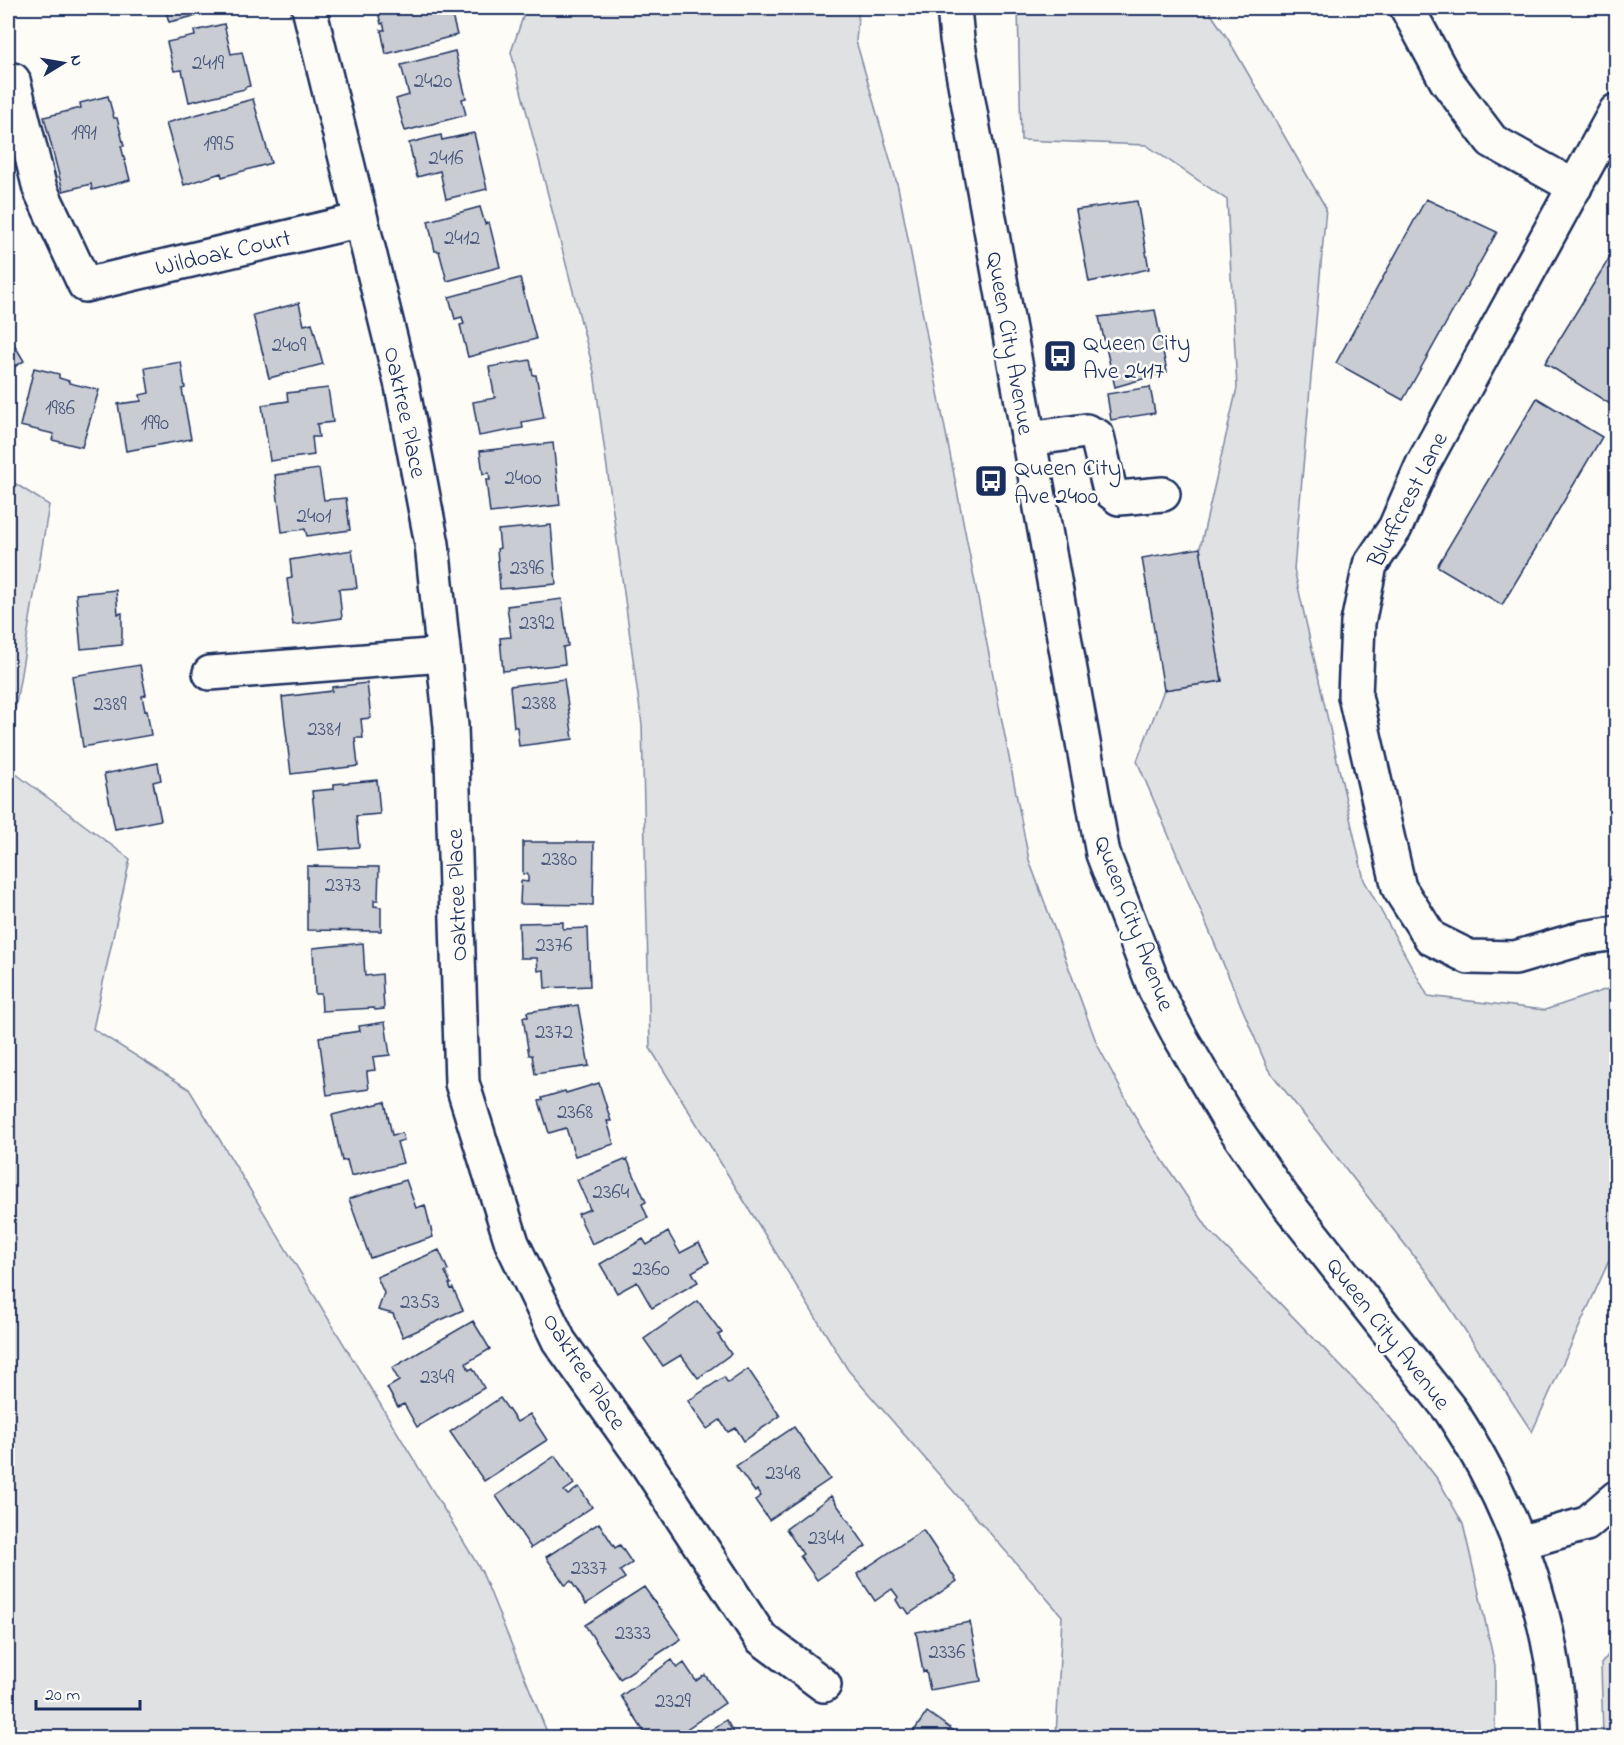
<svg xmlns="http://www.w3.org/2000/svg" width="1624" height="1745" font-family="'Indie Flower',sans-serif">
<rect width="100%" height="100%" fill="#fdfcf7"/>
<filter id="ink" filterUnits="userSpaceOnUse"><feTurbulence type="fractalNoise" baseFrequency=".0167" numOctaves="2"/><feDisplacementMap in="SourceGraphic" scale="12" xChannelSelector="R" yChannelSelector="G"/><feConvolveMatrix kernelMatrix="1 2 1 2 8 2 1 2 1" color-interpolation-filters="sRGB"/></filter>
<g filter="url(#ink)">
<path fill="#e0e1e3" stroke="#7e88a0" stroke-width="1.5" d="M 526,8 L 859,8 L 856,41 L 898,187 L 1029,860 L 1097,1044 L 1142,1129 L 1209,1230 L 1389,1416 L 1439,1481 L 1463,1524 L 1479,1593 L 1495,1666 L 1495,1737 L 1056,1737 L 1062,1616 L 848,1370 L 650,1048 L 642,725 L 594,372 L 511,52 Z
M 1018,8 L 1207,8 L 1228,39 L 1326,208 L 1294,569 L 1364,880 L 1428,996 L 1545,1010 L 1616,986 L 1616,1245 L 1532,1432 L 1428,1274 L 1268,1069 L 1137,761 L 1164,690 L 1222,681 L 1200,548 L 1237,388 L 1227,200 L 1146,145 L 1021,140 Z
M 8,479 L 49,505 L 8,752 Z
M 8,768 L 130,859 L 93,1029 L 189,1089 L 482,1572 L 549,1737 L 8,1737 Z
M 1616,1645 L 1616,1737 L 1603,1737 L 1601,1664 Z"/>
<path fill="#c9ccd3" stroke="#1b2f5e" stroke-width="1.5" d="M 165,8 L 228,8 L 169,22 Z
M 377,8 L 450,8 L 457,35 L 386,54 L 381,30 L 385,30 L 383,23 L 381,24 Z
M 224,24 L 231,54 L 242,52 L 250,86 L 245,87 L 245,89 L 189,102 L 182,70 L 174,71 L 167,42 L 195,36 L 194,31 Z
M 455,51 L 466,98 L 462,99 L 466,115 L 405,131 L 396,99 L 409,95 L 401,65 Z
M 108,96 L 114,118 L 117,118 L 124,146 L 121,146 L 130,180 L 92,190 L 91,184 L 63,191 L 44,117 L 81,108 L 80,103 Z
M 253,99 L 271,163 L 222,177 L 221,173 L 184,185 L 166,123 Z
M 474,133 L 487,189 L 446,199 L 440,171 L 417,177 L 409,143 L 441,135 L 442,140 Z
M 1426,199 L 1497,232 L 1403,400 L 1336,363 Z
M 1137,201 L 1149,269 L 1089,282 L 1076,210 Z
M 480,207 L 485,224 L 489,222 L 500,267 L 447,281 L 439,251 L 435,251 L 428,221 Z
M 1616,247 L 1616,400 L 1613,406 L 1545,363 Z
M 520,278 L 536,339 L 468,357 L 460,325 L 464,324 L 462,317 L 455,319 L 449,297 Z
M 299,303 L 304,325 L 312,323 L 323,364 L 269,378 L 253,315 Z
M 1155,310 L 1167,372 L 1115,387 L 1099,317 Z
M 8,334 L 24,361 L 8,371 Z
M 530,360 L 533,375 L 536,375 L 544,418 L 522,422 L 523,428 L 479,436 L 473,402 L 495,398 L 489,367 Z
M 181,362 L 185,388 L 182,389 L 191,439 L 126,451 L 118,404 L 141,401 L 140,395 L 149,393 L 145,368 Z
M 34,368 L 59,374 L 59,378 L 69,381 L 69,383 L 99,390 L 82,447 L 52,440 L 54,434 L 20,426 Z
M 1150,387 L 1155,413 L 1111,420 L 1107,394 Z
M 328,388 L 333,422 L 317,424 L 319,437 L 312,437 L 314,455 L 270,461 L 262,405 L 288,401 L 287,393 Z
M 1537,398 L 1602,437 L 1502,605 L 1437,566 Z
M 553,443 L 560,505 L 490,513 L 486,480 L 490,480 L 489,473 L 483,474 L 480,451 Z
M 319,469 L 324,500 L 346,498 L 350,530 L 307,536 L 305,529 L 282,532 L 275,475 Z
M 551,525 L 556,584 L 500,589 L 497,549 L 500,548 L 498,530 Z
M 1200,548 L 1222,681 L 1164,690 L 1142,558 Z
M 352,550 L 357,588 L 339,589 L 342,618 L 293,625 L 287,579 L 292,578 L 290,560 Z
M 116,590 L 118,614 L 122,613 L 122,645 L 81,649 L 76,594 Z
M 562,599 L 568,646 L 563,647 L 565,664 L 503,671 L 500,638 L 511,637 L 507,606 Z
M 140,665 L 146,695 L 142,696 L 145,711 L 147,710 L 151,735 L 83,747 L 72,676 Z
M 564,679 L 573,739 L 519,746 L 517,727 L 514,727 L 510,686 Z
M 367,683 L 371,718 L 361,719 L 363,738 L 355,738 L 358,766 L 291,774 L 282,697 L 332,691 L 332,687 Z
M 158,763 L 161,780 L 153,782 L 161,820 L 115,829 L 104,774 Z
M 377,780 L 380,814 L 356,816 L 359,847 L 318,850 L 312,791 L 334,789 L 334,784 Z
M 523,842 L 594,842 L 593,905 L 520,904 L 521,881 L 528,882 L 528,874 L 523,874 Z
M 307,866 L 379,867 L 378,900 L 374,900 L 374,906 L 381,907 L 381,931 L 307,930 Z
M 563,922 L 563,929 L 588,928 L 590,986 L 545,988 L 544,970 L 538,971 L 537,958 L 520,958 L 519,923 Z
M 363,943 L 365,976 L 382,974 L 384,1009 L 375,1010 L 374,1008 L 322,1011 L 321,994 L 315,994 L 313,948 Z
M 578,1005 L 589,1066 L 535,1074 L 532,1055 L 529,1055 L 523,1017 L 528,1017 L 527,1012 Z
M 385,1022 L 390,1055 L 373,1057 L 375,1070 L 367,1071 L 367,1074 L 369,1089 L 327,1095 L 319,1037 L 360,1031 L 359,1026 Z
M 599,1083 L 611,1121 L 607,1121 L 614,1144 L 575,1156 L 566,1128 L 549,1133 L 539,1101 L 543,1100 L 542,1098 L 565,1091 L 566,1093 Z
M 385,1102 L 392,1135 L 402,1133 L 404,1140 L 397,1142 L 403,1163 L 351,1176 L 347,1160 L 342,1161 L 332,1115 Z
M 627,1159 L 646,1202 L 642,1204 L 648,1218 L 592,1244 L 578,1214 L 590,1209 L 577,1180 Z
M 406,1180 L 416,1208 L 425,1205 L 433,1237 L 370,1258 L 349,1199 Z
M 668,1232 L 680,1253 L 699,1243 L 709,1262 L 692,1272 L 698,1282 L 652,1308 L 637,1282 L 617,1293 L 600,1264 L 643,1239 L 647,1245 Z
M 439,1250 L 448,1270 L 445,1272 L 451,1284 L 449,1284 L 451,1289 L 453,1288 L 463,1310 L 403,1337 L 393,1314 L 378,1310 L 384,1293 L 377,1277 Z
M 698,1301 L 722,1333 L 718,1335 L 731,1354 L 698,1378 L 681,1355 L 663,1366 L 644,1339 Z
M 473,1321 L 490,1349 L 466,1363 L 469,1370 L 473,1368 L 484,1388 L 417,1427 L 404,1404 L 398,1407 L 387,1388 L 399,1381 L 392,1368 Z
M 748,1369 L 780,1416 L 744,1441 L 736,1428 L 728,1432 L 720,1420 L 707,1429 L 688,1401 L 724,1377 L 728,1383 Z
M 500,1398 L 517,1422 L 530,1414 L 547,1440 L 484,1481 L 450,1432 Z
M 794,1427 L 830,1479 L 769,1520 L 755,1500 L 761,1496 L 757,1490 L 755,1492 L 736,1466 Z
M 555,1456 L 574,1484 L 564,1491 L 568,1495 L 579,1487 L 592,1507 L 531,1548 L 496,1496 Z
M 831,1496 L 866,1546 L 817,1580 L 800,1556 L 803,1554 L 786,1529 Z
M 599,1523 L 615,1548 L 620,1545 L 632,1563 L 620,1571 L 625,1578 L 586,1604 L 571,1581 L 565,1585 L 546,1557 Z
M 923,1530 L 957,1581 L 909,1614 L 905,1608 L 901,1608 L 896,1600 L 898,1597 L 892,1589 L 875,1601 L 857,1574 Z
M 644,1587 L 681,1639 L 620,1679 L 585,1625 Z
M 970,1622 L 981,1681 L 930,1690 L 926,1671 L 923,1672 L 916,1632 Z
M 672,1660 L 677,1668 L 684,1663 L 696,1681 L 705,1675 L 725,1703 L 673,1738 L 648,1738 L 621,1696 Z
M 927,1712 L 964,1738 L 909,1738 Z
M 726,1720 L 737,1738 L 699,1738 Z"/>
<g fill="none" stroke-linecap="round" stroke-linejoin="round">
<defs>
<path id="minor" d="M 309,8 L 402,386 L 432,544 L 451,726 L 462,1083 L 512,1243 L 559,1341 L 647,1464 L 761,1638 L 824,1685
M 1407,8 L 1446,80 L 1492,141 L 1575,187
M 13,80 L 40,189 L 85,285 L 361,220
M 1616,111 L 1423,464 L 1395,528 L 1370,565 L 1358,623 L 1355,696 L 1399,888 L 1431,938 L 1469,957 L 1515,958 L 1583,938 L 1616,933
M 1028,439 L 1086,431 L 1097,436 L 1110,491 L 1119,498 L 1163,494
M 210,673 L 443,655
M 1519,1543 L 1586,1524 L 1616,1498"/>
<path id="major" d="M 954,8 L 957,39 L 1103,854 L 1155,989 L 1178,1033 L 1227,1117 L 1283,1198 L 1451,1411 C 1515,1508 1556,1621 1560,1738"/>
</defs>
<use href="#minor" stroke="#1b2f5e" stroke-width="38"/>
<use href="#major" stroke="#1b2f5e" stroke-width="38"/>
<use href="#minor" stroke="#fdfcf7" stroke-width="33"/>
<use href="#major" stroke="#fdfcf7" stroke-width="33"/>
</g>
</g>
<defs>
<symbol id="bus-square" viewBox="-11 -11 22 22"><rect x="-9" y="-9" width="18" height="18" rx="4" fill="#1b2f5e" stroke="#fdfcf7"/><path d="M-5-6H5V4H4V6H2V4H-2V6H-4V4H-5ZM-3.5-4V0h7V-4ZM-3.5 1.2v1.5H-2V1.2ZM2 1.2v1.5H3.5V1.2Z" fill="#fff"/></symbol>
</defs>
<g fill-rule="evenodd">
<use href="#bus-square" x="1041" y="337" width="38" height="38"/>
<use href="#bus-square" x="972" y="462" width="38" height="38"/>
</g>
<g text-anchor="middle" stroke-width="5" stroke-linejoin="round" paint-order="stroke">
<g font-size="21" fill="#46567b">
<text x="208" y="69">2419</text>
<text x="433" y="87">2420</text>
<text x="84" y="139">1991</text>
<text x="219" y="150">1995</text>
<text x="446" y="164">2416</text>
<text x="462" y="244">2412</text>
<text x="289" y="351">2409</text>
<text x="60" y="414">1986</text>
<text x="155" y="429">1990</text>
<text x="523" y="484">2400</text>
<text x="314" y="522">2401</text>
<text x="527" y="574">2396</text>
<text x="537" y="629">2392</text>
<text x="539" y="709">2388</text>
<text x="110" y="710">2389</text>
<text x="324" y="735">2381</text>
<text x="559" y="865">2380</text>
<text x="343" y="891">2373</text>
<text x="554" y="951">2376</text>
<text x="554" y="1038">2372</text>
<text x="575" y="1118">2368</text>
<text x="611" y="1198">2364</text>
<text x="651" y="1275">2360</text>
<text x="420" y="1308">2353</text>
<text x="437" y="1383">2349</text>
<text x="783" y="1479">2348</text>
<text x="826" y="1544">2344</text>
<text x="589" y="1574">2337</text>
<text x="633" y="1639">2333</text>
<text x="947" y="1658">2336</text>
<text x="673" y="1707">2329</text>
</g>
<g font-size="24" fill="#1b2f5e" stroke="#fdfcf7">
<text transform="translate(223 252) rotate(-13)" y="8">Wildoak Court</text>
<text transform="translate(1011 343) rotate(80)" y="8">Queen City Avenue</text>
<text transform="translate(406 412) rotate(78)" y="8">Oaktree Place</text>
<text transform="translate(1407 499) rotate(-63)" y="8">Bluffcrest Lane</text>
<text transform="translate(456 895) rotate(-92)" y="8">Oaktree Place</text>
<text transform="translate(1135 923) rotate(69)" y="8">Queen City Avenue</text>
<text transform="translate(1389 1333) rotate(52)" y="8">Queen City Avenue</text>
<text transform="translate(585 1371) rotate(57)" y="8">Oaktree Place</text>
</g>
<g font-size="24" fill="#1b2f5e" stroke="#fdfcf7" text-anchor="start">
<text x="1083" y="350">Queen City<tspan x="1083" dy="28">Ave 2417</tspan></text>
<text x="1014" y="475">Queen City<tspan x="1014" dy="28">Ave 2400</tspan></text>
</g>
</g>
<rect width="1624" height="1745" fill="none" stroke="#fdfcf7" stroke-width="30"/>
<rect x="15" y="15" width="1594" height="1715" fill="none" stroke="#1b2f5e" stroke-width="2" filter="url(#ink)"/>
<g transform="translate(63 63) rotate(79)" stroke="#fdfcf7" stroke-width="4.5" paint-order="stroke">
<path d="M0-4.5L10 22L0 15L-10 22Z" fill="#1b2f5e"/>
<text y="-9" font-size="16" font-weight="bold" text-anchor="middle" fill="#1b2f5e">N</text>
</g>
<path d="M36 1700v9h104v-9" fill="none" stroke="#1b2f5e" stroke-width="3"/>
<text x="45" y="1700" font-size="18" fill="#1b2f5e" stroke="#fdfcf7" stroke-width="4.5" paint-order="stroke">20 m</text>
</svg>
